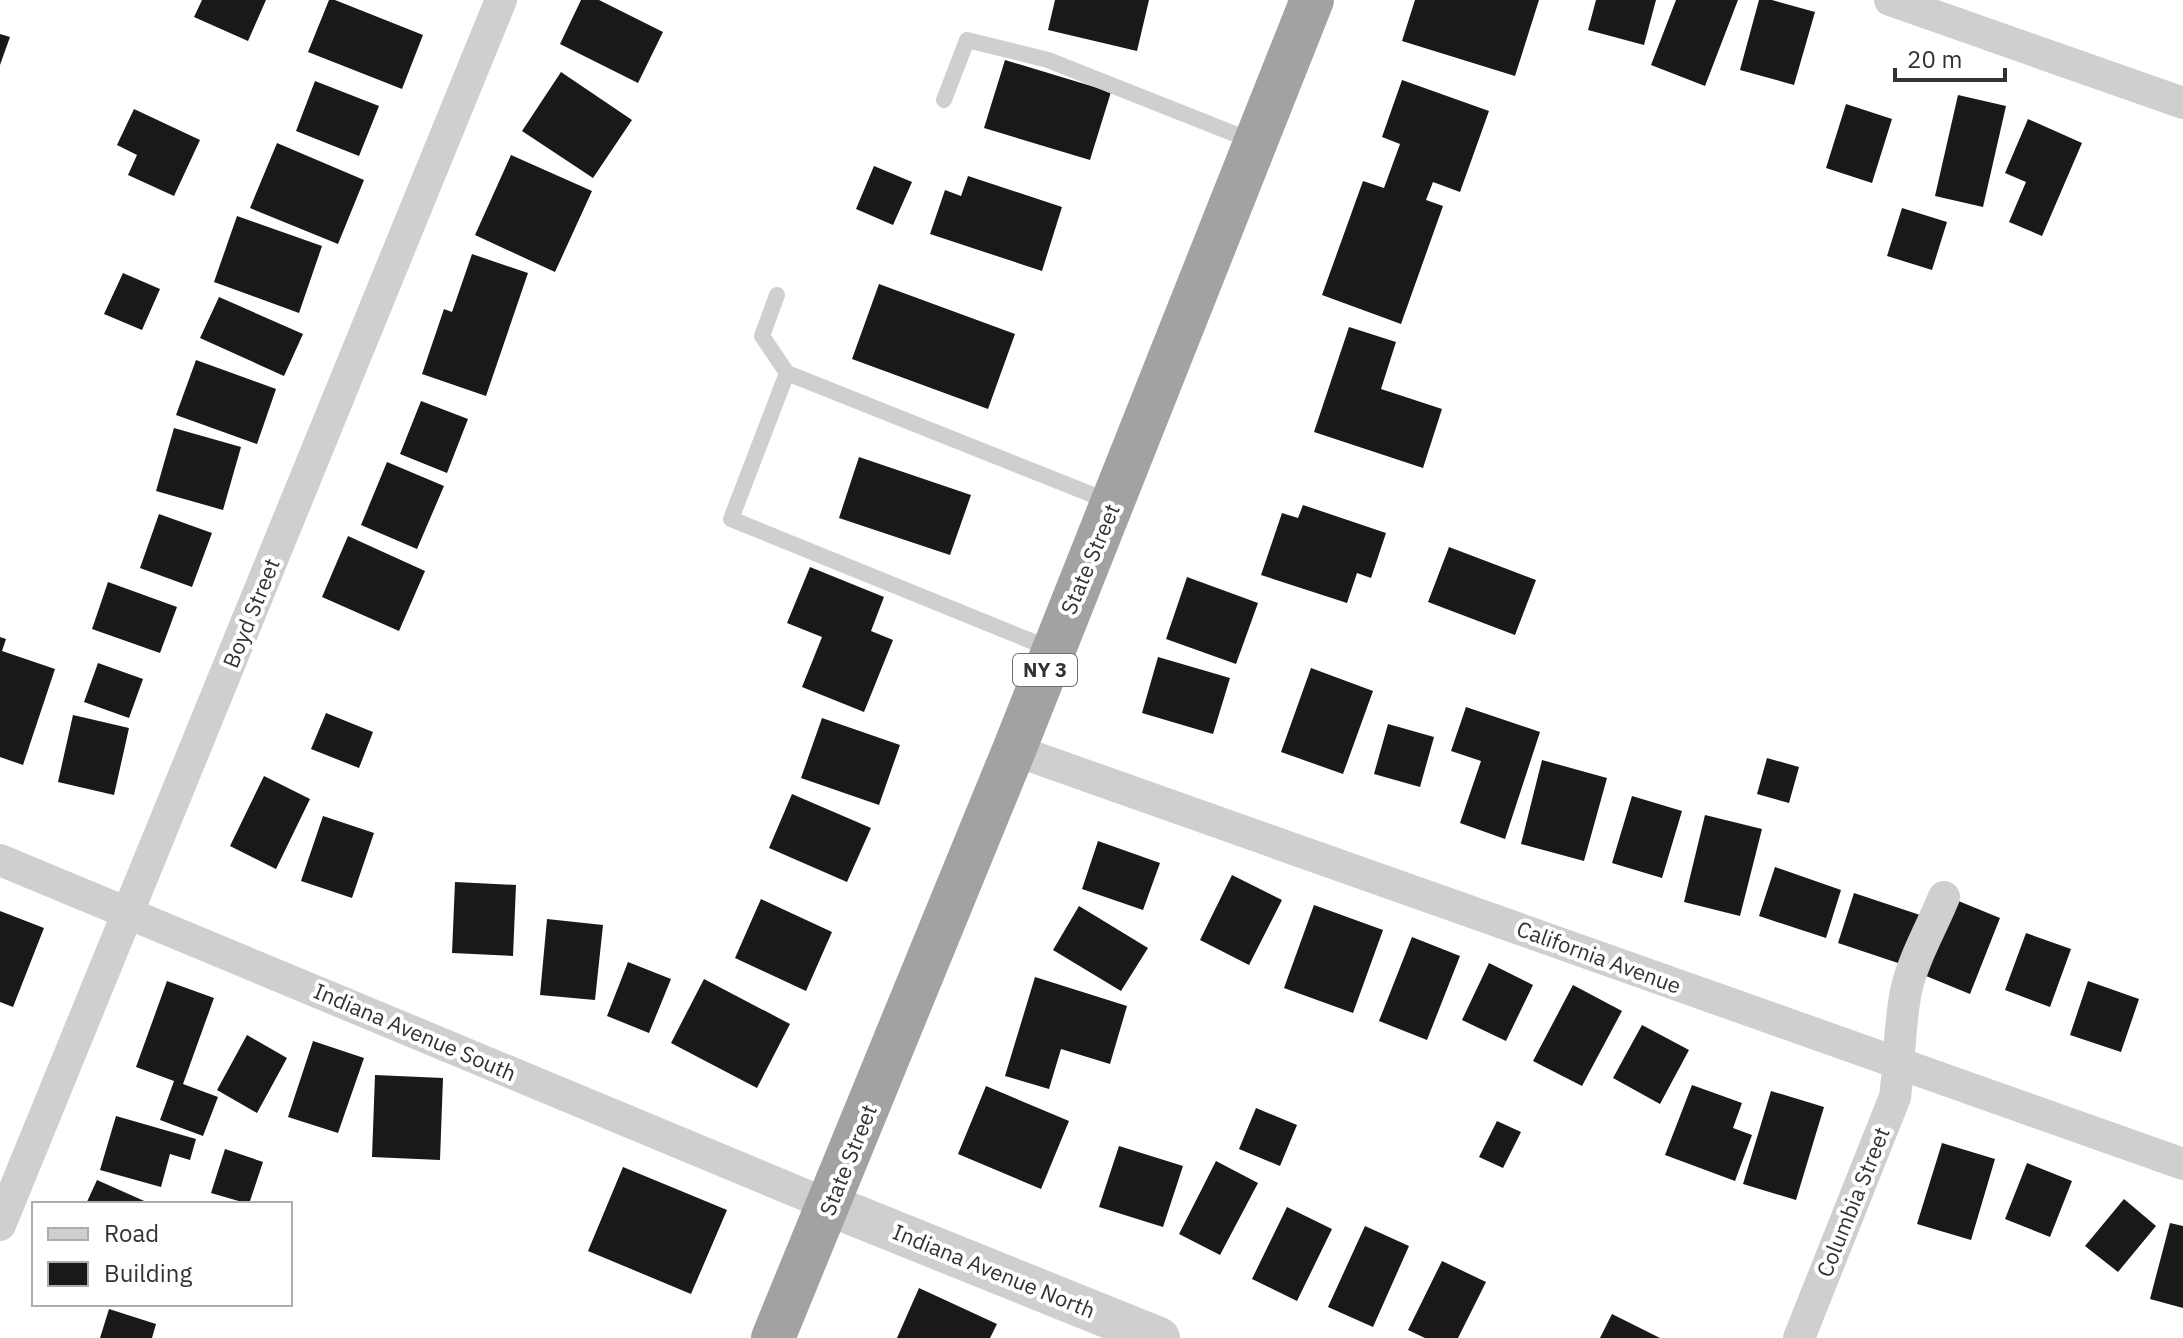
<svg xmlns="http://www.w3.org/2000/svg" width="2183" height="1338" font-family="'IBM Plex Sans',sans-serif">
<rect width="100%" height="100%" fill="#fff"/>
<path fill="#191919" d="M 202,0 L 266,0 L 248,41 L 194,17 Z
M 329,0 L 335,0 L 423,35 L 402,89 L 308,52 Z
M 581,0 L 599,0 L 663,32 L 638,83 L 560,44 Z
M 1055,0 L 1149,0 L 1137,51 L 1048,30 Z
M 1415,0 L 1539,0 L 1515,76 L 1402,41 Z
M 1596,0 L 1656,0 L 1644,45 L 1588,30 Z
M 1676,0 L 1738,0 L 1705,86 L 1651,65 Z
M 1759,0 L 1772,0 L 1815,12 L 1794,85 L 1740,70 Z
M 0,34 L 10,37 L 0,65 Z
M 1005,60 L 1111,92 L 1090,160 L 984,128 Z
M 561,72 L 632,120 L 593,178 L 522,131 Z
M 1402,80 L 1489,111 L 1460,192 L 1433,182 L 1426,200 L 1443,206 L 1401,324 L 1322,295 L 1363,181 L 1384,188 L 1400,144 L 1382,137 Z
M 315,81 L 379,106 L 359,156 L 296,131 Z
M 1958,95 L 2006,106 L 1983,207 L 1935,196 Z
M 1846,104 L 1892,119 L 1872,183 L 1826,168 Z
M 134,109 L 200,140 L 174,196 L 128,175 L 137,155 L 117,145 Z
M 2028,119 L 2082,143 L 2042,236 L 2009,222 L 2026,182 L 2005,173 Z
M 277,143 L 364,180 L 338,244 L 250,208 Z
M 511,155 L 592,191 L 555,272 L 475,235 Z
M 874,166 L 912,182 L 893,225 L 856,209 Z
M 968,176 L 1062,207 L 1042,271 L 930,234 L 945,190 L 961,196 Z
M 1902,208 L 1947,222 L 1932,270 L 1887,256 Z
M 237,216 L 322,246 L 299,313 L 214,282 Z
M 472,254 L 528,273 L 486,396 L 422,374 L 444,309 L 452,312 Z
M 123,273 L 160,289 L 142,330 L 104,314 Z
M 879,284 L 1015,334 L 988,409 L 852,359 Z
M 219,297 L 303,334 L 284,376 L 200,338 Z
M 1349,327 L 1396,342 L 1381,389 L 1442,409 L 1423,468 L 1314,432 Z
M 196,360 L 276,389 L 257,444 L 176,415 Z
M 421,401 L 468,419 L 447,473 L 400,454 Z
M 174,428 L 241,447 L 223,510 L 156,491 Z
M 859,457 L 971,495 L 950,555 L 839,518 Z
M 387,462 L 444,486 L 417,549 L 361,525 Z
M 1303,505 L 1386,533 L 1371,578 L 1357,573 L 1347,603 L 1261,575 L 1282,513 L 1298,518 Z
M 159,514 L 212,533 L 192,587 L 140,568 Z
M 348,536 L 425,571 L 399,631 L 322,597 Z
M 1449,547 L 1536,580 L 1515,635 L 1428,602 Z
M 810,567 L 884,597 L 871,631 L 893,640 L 864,712 L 802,687 L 822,637 L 787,623 Z
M 1187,577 L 1258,603 L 1236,664 L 1166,639 Z
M 108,582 L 177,607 L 160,653 L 92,629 Z
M 0,637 L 6,639 L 2,651 L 55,669 L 23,765 L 0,757 Z
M 1158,657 L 1230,678 L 1213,734 L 1142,713 Z
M 98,663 L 143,679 L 129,718 L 84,702 Z
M 1311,668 L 1373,691 L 1343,774 L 1281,752 Z
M 1466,707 L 1540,732 L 1505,839 L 1460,823 L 1481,761 L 1451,751 Z
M 326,713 L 373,732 L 359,768 L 311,749 Z
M 73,715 L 129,728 L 114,795 L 58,782 Z
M 822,718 L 900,745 L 879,805 L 801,778 Z
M 1388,724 L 1434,737 L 1420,787 L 1374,774 Z
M 1767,758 L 1799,767 L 1789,803 L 1757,794 Z
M 1542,760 L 1607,778 L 1584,861 L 1521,844 Z
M 264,776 L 310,799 L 276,869 L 230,846 Z
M 792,794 L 871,828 L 847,882 L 769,848 Z
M 1632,796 L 1682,811 L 1662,878 L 1612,863 Z
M 1705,815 L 1762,829 L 1740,916 L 1684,902 Z
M 323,816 L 374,833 L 352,898 L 301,881 Z
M 1098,841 L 1160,863 L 1143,910 L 1082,889 Z
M 1775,867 L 1841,890 L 1826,938 L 1759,916 Z
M 1232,875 L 1282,900 L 1249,965 L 1200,940 Z
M 455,882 L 516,885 L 513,956 L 452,953 Z
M 1854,893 L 1920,915 L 1904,965 L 1838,943 Z
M 761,899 L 832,932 L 806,991 L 735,958 Z
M 1956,900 L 2000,918 L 1970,994 L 1926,976 Z
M 1314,905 L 1383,930 L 1353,1013 L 1284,988 Z
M 1079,906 L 1148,948 L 1121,991 L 1053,950 Z
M 0,911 L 44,928 L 13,1007 L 0,1002 Z
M 547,919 L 603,925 L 595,1000 L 540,995 Z
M 2026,933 L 2071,949 L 2050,1007 L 2005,990 Z
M 1412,937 L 1460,956 L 1427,1040 L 1379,1021 Z
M 628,962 L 671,979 L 649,1033 L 607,1016 Z
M 1489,963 L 1533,985 L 1506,1041 L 1462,1020 Z
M 1035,977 L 1127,1006 L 1110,1064 L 1061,1049 L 1049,1089 L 1005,1076 Z
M 704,979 L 790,1024 L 757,1088 L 671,1043 Z
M 167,981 L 214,998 L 183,1084 L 218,1097 L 203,1136 L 160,1120 L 174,1081 L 136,1067 Z
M 2088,981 L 2139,999 L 2121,1052 L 2070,1035 Z
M 1573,985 L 1622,1011 L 1582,1086 L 1533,1061 Z
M 1642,1025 L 1689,1050 L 1660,1104 L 1613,1078 Z
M 247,1035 L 287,1058 L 257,1113 L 217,1090 Z
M 313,1041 L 364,1058 L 338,1133 L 288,1117 Z
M 375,1075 L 443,1078 L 440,1160 L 372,1157 Z
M 1692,1085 L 1742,1103 L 1733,1128 L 1752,1135 L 1735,1181 L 1665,1155 Z
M 986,1086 L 1069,1121 L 1041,1189 L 958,1154 Z
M 1771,1091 L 1824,1107 L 1796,1200 L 1743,1184 Z
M 1256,1108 L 1297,1125 L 1280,1166 L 1239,1149 Z
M 116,1116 L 196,1139 L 190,1160 L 170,1154 L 161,1187 L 100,1170 Z
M 1497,1121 L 1521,1132 L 1503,1168 L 1479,1157 Z
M 1942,1143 L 1995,1159 L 1971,1240 L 1917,1224 Z
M 1119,1146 L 1183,1166 L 1163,1227 L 1099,1207 Z
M 225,1149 L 263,1162 L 249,1204 L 211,1193 Z
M 1216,1161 L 1258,1183 L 1220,1255 L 1179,1234 Z
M 2027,1163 L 2072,1181 L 2050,1237 L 2005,1219 Z
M 623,1167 L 727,1210 L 691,1294 L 588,1251 Z
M 97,1180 L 151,1204 L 86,1204 Z
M 2124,1199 L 2156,1226 L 2118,1272 L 2085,1246 Z
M 1287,1207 L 1332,1229 L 1297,1301 L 1252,1279 Z
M 2170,1223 L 2183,1226 L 2183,1308 L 2150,1299 Z
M 1365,1226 L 1409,1246 L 1373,1327 L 1328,1307 Z
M 1442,1261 L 1486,1282 L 1458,1338 L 1425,1338 L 1408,1330 Z
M 919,1288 L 997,1324 L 990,1338 L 897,1338 Z
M 109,1309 L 156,1324 L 152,1338 L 100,1338 Z
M 1612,1314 L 1660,1338 L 1600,1338 Z"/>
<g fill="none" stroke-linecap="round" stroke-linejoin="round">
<path stroke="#cfcfcf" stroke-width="16" d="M 944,100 L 967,40 L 1048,60 L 1255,142
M 777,295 L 762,336 L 787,373 L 731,519 L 1051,649
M 787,373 L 1113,503"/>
<path stroke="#cfcfcf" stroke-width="32" d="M 1890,0 L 2183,103
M 1014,750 L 2183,1164
M 0,860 L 829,1205
M 0,1225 L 501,0
M 1799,1338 L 1895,1097 C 1900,1061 1899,1026 1906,991 C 1913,959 1932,927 1944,897"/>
<path stroke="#cfcfcf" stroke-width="42" d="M 829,1205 L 1159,1338"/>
<path stroke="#a2a2a2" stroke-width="44" d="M 773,1338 L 1014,750 L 1312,0"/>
</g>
<g text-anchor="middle" stroke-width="8" stroke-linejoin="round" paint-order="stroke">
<rect fill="#fff" stroke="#707070" stroke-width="2" x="1013" y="654" width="64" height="32" rx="6"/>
<g font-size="20" font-weight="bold" fill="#323232">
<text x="1045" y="677">NY 3</text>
</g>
<g font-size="22" fill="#323232" stroke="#fff">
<text transform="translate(1090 559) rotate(-67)" y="8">State Street</text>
<text transform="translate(251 613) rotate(-68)" y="8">Boyd Street</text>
<text transform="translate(1599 957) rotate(20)" y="8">California Avenue</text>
<text transform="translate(415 1032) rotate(23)" y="8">Indiana Avenue South</text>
<text transform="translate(848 1160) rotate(-68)" y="8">State Street</text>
<text transform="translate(1853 1202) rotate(-68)" y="8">Columbia Street</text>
<text transform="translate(994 1271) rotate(22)" y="8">Indiana Avenue North</text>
</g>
</g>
<rect x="32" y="1202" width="260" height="104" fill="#ffffff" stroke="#adadad" stroke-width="2"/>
<rect x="48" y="1228" width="40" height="12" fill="#cfcfcf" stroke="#adadad" stroke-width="2"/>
<text x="104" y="1242" font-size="24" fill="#323232">Road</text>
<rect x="48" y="1262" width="40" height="24" fill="#191919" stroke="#adadad" stroke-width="2"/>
<text x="104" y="1282" font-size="24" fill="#323232">Building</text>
<path d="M1895 68v12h110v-12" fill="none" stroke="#323232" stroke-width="4"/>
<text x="1907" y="68" font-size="24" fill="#323232" stroke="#ffffff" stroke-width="6" paint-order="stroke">20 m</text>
</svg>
